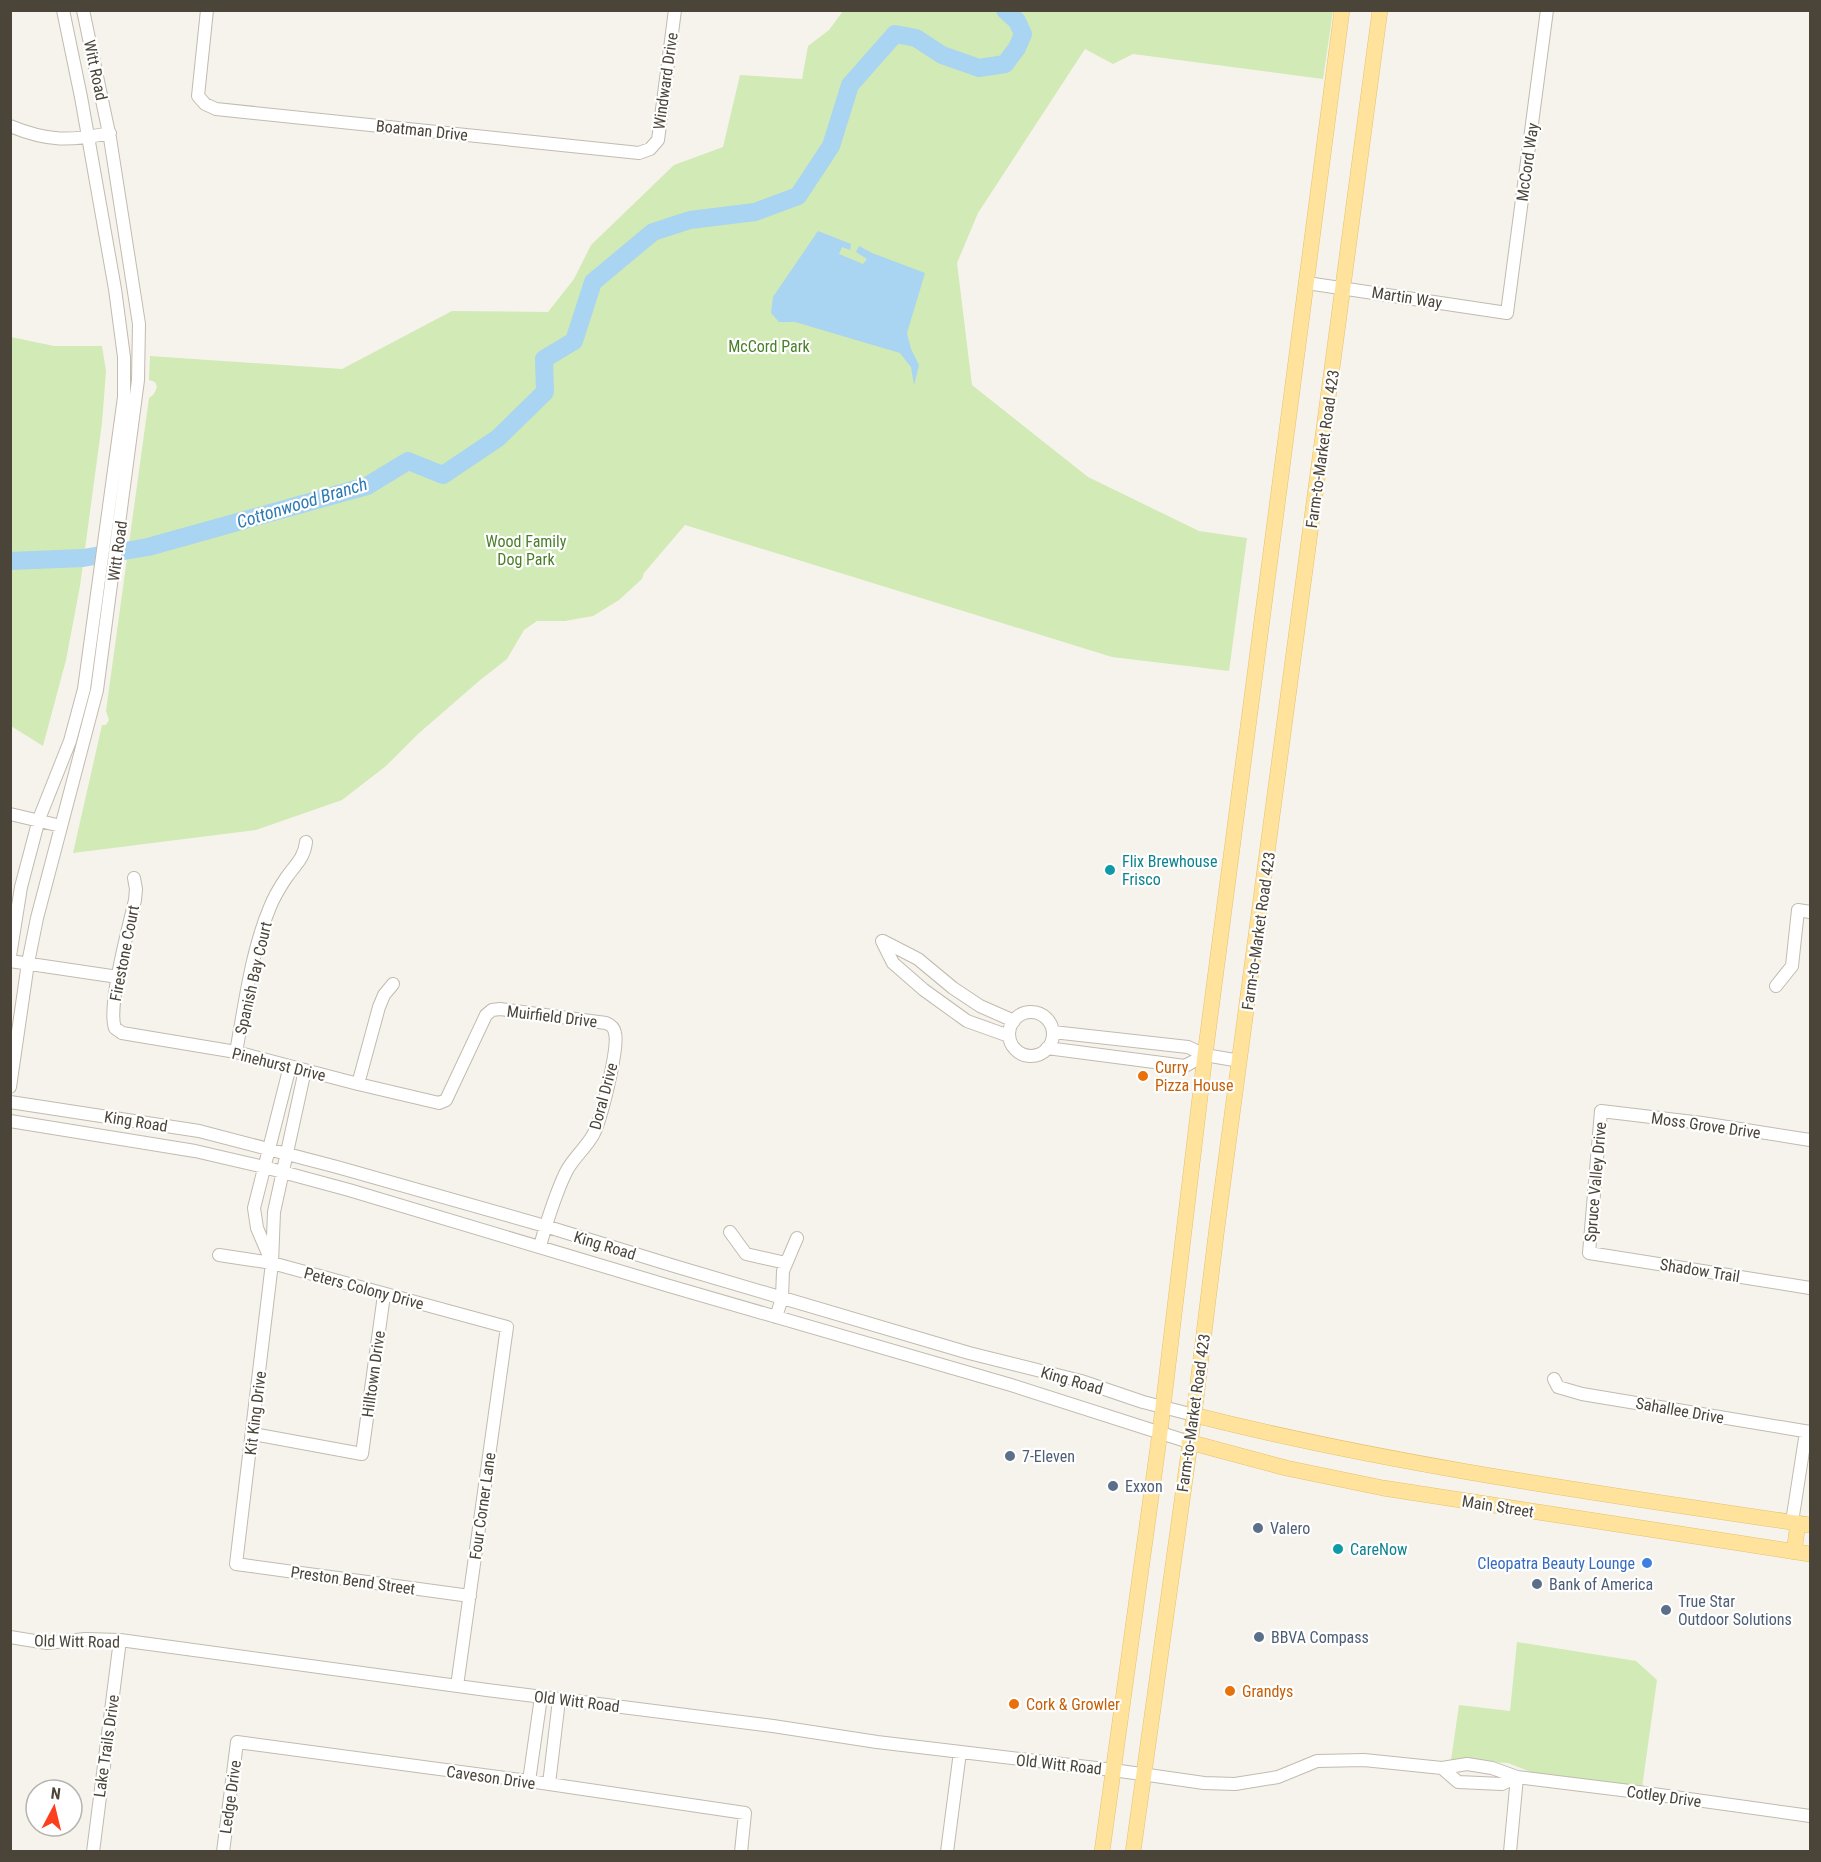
<svg xmlns="http://www.w3.org/2000/svg" width="1821" height="1862" font-family="'Roboto Condensed',sans-serif">
<rect width="100%" height="100%" fill="#f6f3ec"/>
<path fill="#d2eab5" d="M 843,11 L 1333,11 L 1323,79 L 1133,54 L 1113,64 L 1085,49 L 978,213 L 957,263 L 972,385 L 1088,477 L 1199,531 L 1247,538 L 1229,671 L 1112,657 L 685,525 L 644,573 L 642,579 L 619,600 L 593,616 L 565,621 L 537,621 L 524,630 L 507,659 L 479,681 L 418,734 L 386,766 L 342,800 L 256,830 L 73,853 L 102,725 L 106,725 L 109,720 L 106,711 L 149,398 L 154,394 L 157,387 L 155,382 L 149,380 L 150,356 L 342,369 L 452,311 L 548,312 L 574,279 L 591,245 L 674,165 L 723,147 L 740,75 L 802,79 L 808,46 L 829,30 Z
M 11,337 L 54,346 L 102,346 L 106,371 L 102,423 L 80,586 L 66,660 L 43,746 L 11,726 Z
M 1517,1642 L 1636,1661 L 1657,1680 L 1642,1788 L 1536,1774 L 1508,1763 L 1451,1760 L 1459,1705 L 1510,1711 Z"/>
<path fill="#a9d4f2" d="M 818,231 L 851,244 L 850,250 L 842,247 L 839,254 L 863,264 L 867,259 L 856,252 L 859,246 L 872,253 L 925,273 L 907,333 L 911,349 L 919,365 L 914,385 L 911,367 L 900,353 L 795,322 L 779,322 L 771,313 L 773,297 Z"/>
<g fill="none" stroke-linecap="round" stroke-linejoin="round">
<path stroke="#a9d4f2" stroke-width="18" d="M 10,561 L 83,558 L 148,547 L 367,486 L 408,461 L 443,475 L 498,438 L 545,392 L 544,359 L 574,341 L 593,282 L 653,232 L 690,220 L 755,212 L 798,196 L 831,146 L 850,85 L 895,34 L 916,38 L 942,55 L 979,68 L 1005,64 L 1017,48 L 1023,34 L 1017,21 L 1005,10"/>
<defs>
<path id="minor" d="M 207,10 L 198,96 L 205,104 L 216,109 L 639,153 L 650,149 L 658,140 L 675,10
M 10,126 C 49,142 70,141 110,133
M 1307,283 L 1507,313 L 1547,10
M 10,814 L 61,826
M 134,878 L 136,889 L 135,900 C 129,926 107,1007 115,1028 L 122,1033 L 236,1052 L 358,1084 L 439,1103 L 446,1100 L 486,1015 L 492,1010 L 500,1009 L 606,1023 C 611,1025 614,1027 615,1033 C 619,1047 601,1121 593,1135 C 585,1149 573,1158 566,1172 C 555,1195 547,1221 540,1246
M 882,941 L 893,963 L 924,990 L 967,1021 L 1009,1036
M 883,941 L 918,959 L 953,988 L 980,1006 L 1014,1021
M 10,956 L 21,887 L 39,819 L 70,741 L 84,689 L 124,397 L 124,357 L 115,289 L 81,97 L 63,10
M 10,961 L 118,977
M 1776,986 L 1792,966 L 1798,910 L 1810,912
M1009 1034a22 22 0 1 1 44 0a22 22 0 1 1-44 0Z
M 1053,1032 L 1188,1047 L 1205,1055 L 1240,1061
M 1047,1048 L 1185,1066 L 1205,1055
M 236,1052 C 245,1004 251,952 270,907 C 274,897 280,887 286,878 C 295,865 304,859 306,842
M 290,1066 L 254,1208 L 257,1228 L 272,1263 L 274,1212 L 305,1070
M 358,1084 L 379,1007 L 384,995 L 393,984
M 10,1087 L 28,963 L 37,918 L 97,690 L 138,380 L 139,324 L 110,138 L 83,10
M 10,1102 L 199,1131 L 337,1167 L 545,1226 L 671,1265 L 969,1353 L 1081,1381 L 1143,1402 L 1194,1415
M 10,1121 L 195,1151 L 264,1167 L 349,1190 L 666,1285 L 1011,1385 L 1189,1442
M 1810,1140 L 1702,1123 L 1601,1111 L 1589,1253 L 1810,1288
M 730,1232 L 746,1254 L 786,1263
M 219,1255 L 272,1263 L 507,1327 L 457,1686
M 272,1263 L 236,1564 L 470,1596
M 776,1317 L 782,1298 L 783,1271 L 797,1238
M 1554,1379 L 1558,1387 L 1582,1394 L 1810,1432
M 253,1434 L 362,1454 L 384,1295
M 1792,1522 L 1806,1432
M 10,1637 L 47,1643 L 85,1639 L 120,1640 L 487,1690 L 773,1726 L 877,1742 L 1113,1770 L 1204,1783 L 1235,1784 L 1278,1777 L 1317,1761 L 1364,1760 L 1442,1768 L 1467,1764 L 1492,1768 L 1517,1777 L 1646,1793 L 1810,1816
M 1442,1768 L 1458,1782 L 1502,1784 L 1517,1777
M 529,1781 L 541,1697
M 549,1784 L 559,1700
M 93,1852 L 120,1640
M 223,1852 L 237,1742 L 529,1781 L 745,1813 L 741,1852
M 947,1852 L 960,1752
M 1510,1852 L 1517,1777"/>
<path id="major" d="M 1194,1415 C 1396,1466 1604,1494 1810,1525
M 1189,1442 L 1286,1468 L 1383,1488 L 1810,1554
M 1794,1552 L 1798,1523
M 1102,1852 L 1160,1432 L 1205,1055 L 1342,10
M 1133,1852 L 1194,1415 L 1217,1227 L 1380,10"/>
</defs>
<use href="#minor" stroke="#c2bbae" stroke-width="14"/>
<use href="#major" stroke="#e6c16a" stroke-width="16"/>
<use href="#minor" stroke="#fff" stroke-width="12"/>
<use href="#major" stroke="#ffe39c" stroke-width="15"/>
</g>
<g fill="#0f9aa8" stroke="#fff" stroke-width="2">
<circle cx="1110" cy="870" r="6"/>
<circle cx="1338" cy="1549" r="6"/>
</g>
<g fill="#e8710a" stroke="#fff" stroke-width="2">
<circle cx="1143" cy="1076" r="6"/>
<circle cx="1230" cy="1691" r="6"/>
<circle cx="1014" cy="1704" r="6"/>
</g>
<g fill="#5c6f8a" stroke="#fff" stroke-width="2">
<circle cx="1010" cy="1456" r="6"/>
<circle cx="1113" cy="1486" r="6"/>
<circle cx="1258" cy="1528" r="6"/>
<circle cx="1537" cy="1584" r="6"/>
<circle cx="1666" cy="1610" r="6"/>
<circle cx="1259" cy="1637" r="6"/>
</g>
<circle fill="#3f7fe0" stroke="#fff" stroke-width="2" cx="1647" cy="1563" r="6"/>
<g text-anchor="middle" stroke-width="4.5" stroke-linejoin="round" paint-order="stroke">
<g font-size="16" fill="#4b4439" stroke="#fff">
<text transform="translate(96 70) rotate(78)" y="6">Witt Road</text>
<text transform="translate(665 81) rotate(-82)" y="6">Windward Drive</text>
<text transform="translate(422 130) rotate(6)" y="6">Boatman Drive</text>
<text transform="translate(1527 162) rotate(-82)" y="6">McCord Way</text>
<text transform="translate(1407 297) rotate(9)" y="6">Martin Way</text>
<text transform="translate(1322 449) rotate(-82)" y="6">Farm-to-Market Road 423</text>
<text transform="translate(117 551) rotate(-82)" y="6">Witt Road</text>
<text transform="translate(1258 931) rotate(-82)" y="6">Farm-to-Market Road 423</text>
<text transform="translate(124 953) rotate(-79)" y="6">Firestone Court</text>
<text transform="translate(253 978) rotate(-77)" y="6">Spanish Bay Court</text>
<text transform="translate(552 1016) rotate(7)" y="6">Muirfield Drive</text>
<text transform="translate(279 1064) rotate(14)" y="6">Pinehurst Drive</text>
<text transform="translate(603 1096) rotate(-75)" y="6">Doral Drive</text>
<text transform="translate(136 1121) rotate(9)" y="6">King Road</text>
<text transform="translate(1706 1125) rotate(8)" y="6">Moss Grove Drive</text>
<text transform="translate(1595 1182) rotate(-85)" y="6">Spruce Valley Drive</text>
<text transform="translate(605 1245) rotate(17)" y="6">King Road</text>
<text transform="translate(1700 1270) rotate(9)" y="6">Shadow Trail</text>
<text transform="translate(364 1288) rotate(15)" y="6">Peters Colony Drive</text>
<text transform="translate(373 1374) rotate(-82)" y="6">Hilltown Drive</text>
<text transform="translate(1072 1380) rotate(16)" y="6">King Road</text>
<text transform="translate(1680 1410) rotate(10)" y="6">Sahallee Drive</text>
<text transform="translate(255 1413) rotate(-83)" y="6">Kit King Drive</text>
<text transform="translate(1193 1413) rotate(-82)" y="6">Farm-to-Market Road 423</text>
<text transform="translate(482 1506) rotate(-82)" y="6">Four Corner Lane</text>
<text transform="translate(1498 1506) rotate(9)" y="6">Main Street</text>
<text transform="translate(353 1580) rotate(8)" y="6">Preston Bend Street</text>
<text transform="translate(77 1641) rotate(1)" y="6">Old Witt Road</text>
<text transform="translate(577 1701) rotate(7)" y="6">Old Witt Road</text>
<text transform="translate(106 1746) rotate(-82)" y="6">Lake Trails Drive</text>
<text transform="translate(1059 1764) rotate(6)" y="6">Old Witt Road</text>
<text transform="translate(491 1777) rotate(8)" y="6">Caveson Drive</text>
<text transform="translate(1664 1796) rotate(8)" y="6">Cotley Drive</text>
<text transform="translate(230 1797) rotate(-82)" y="6">Ledge Drive</text>
</g>
<g font-size="16" fill="#4a7f2a" stroke="#fff">
<text x="769" y="352">McCord Park</text>
<text x="526" y="547">Wood Family<tspan x="526" dy="18">Dog Park</tspan></text>
</g>
<g font-size="16" fill="#0d838f" stroke="#fff" text-anchor="start">
<text x="1122" y="867">Flix Brewhouse<tspan x="1122" dy="18">Frisco</tspan></text>
<text x="1350" y="1555">CareNow</text>
</g>
<g font-size="16" fill="#c56008" stroke="#fff" text-anchor="start">
<text x="1155" y="1073">Curry<tspan x="1155" dy="18">Pizza House</tspan></text>
<text x="1242" y="1697">Grandys</text>
<text x="1026" y="1710">Cork &amp; Growler</text>
</g>
<g font-size="16" fill="#4e5e75" stroke="#fff" text-anchor="start">
<text x="1022" y="1462">7-Eleven</text>
<text x="1125" y="1492">Exxon</text>
<text x="1270" y="1534">Valero</text>
<text x="1549" y="1590">Bank of America</text>
<text x="1678" y="1607">True Star<tspan x="1678" dy="18">Outdoor Solutions</tspan></text>
<text x="1271" y="1643">BBVA Compass</text>
</g>
<g font-size="16" fill="#366cbe" stroke="#fff" text-anchor="end">
<text x="1635" y="1569">Cleopatra Beauty Lounge</text>
</g>
<g font-size="18" font-style="italic" fill="#2e7ab2" stroke="#fff">
<text transform="translate(302 503) rotate(-17)" y="6">Cottonwood Branch</text>
</g>
</g>
<rect width="1821" height="1862" fill="none" stroke="#4b4439" stroke-width="24"/>
<g transform="translate(54 1808) rotate(7)"><circle r="28" fill="#ffffff" stroke="#b7b4b0" stroke-width="1.5"/>
<path d="M0-4.5L10 22L0 15L-10 22Z" fill="#fc3f1d"/>
<text y="-9" font-size="16" font-weight="bold" text-anchor="middle" fill="#4b4439">N</text>
</g>
</svg>
